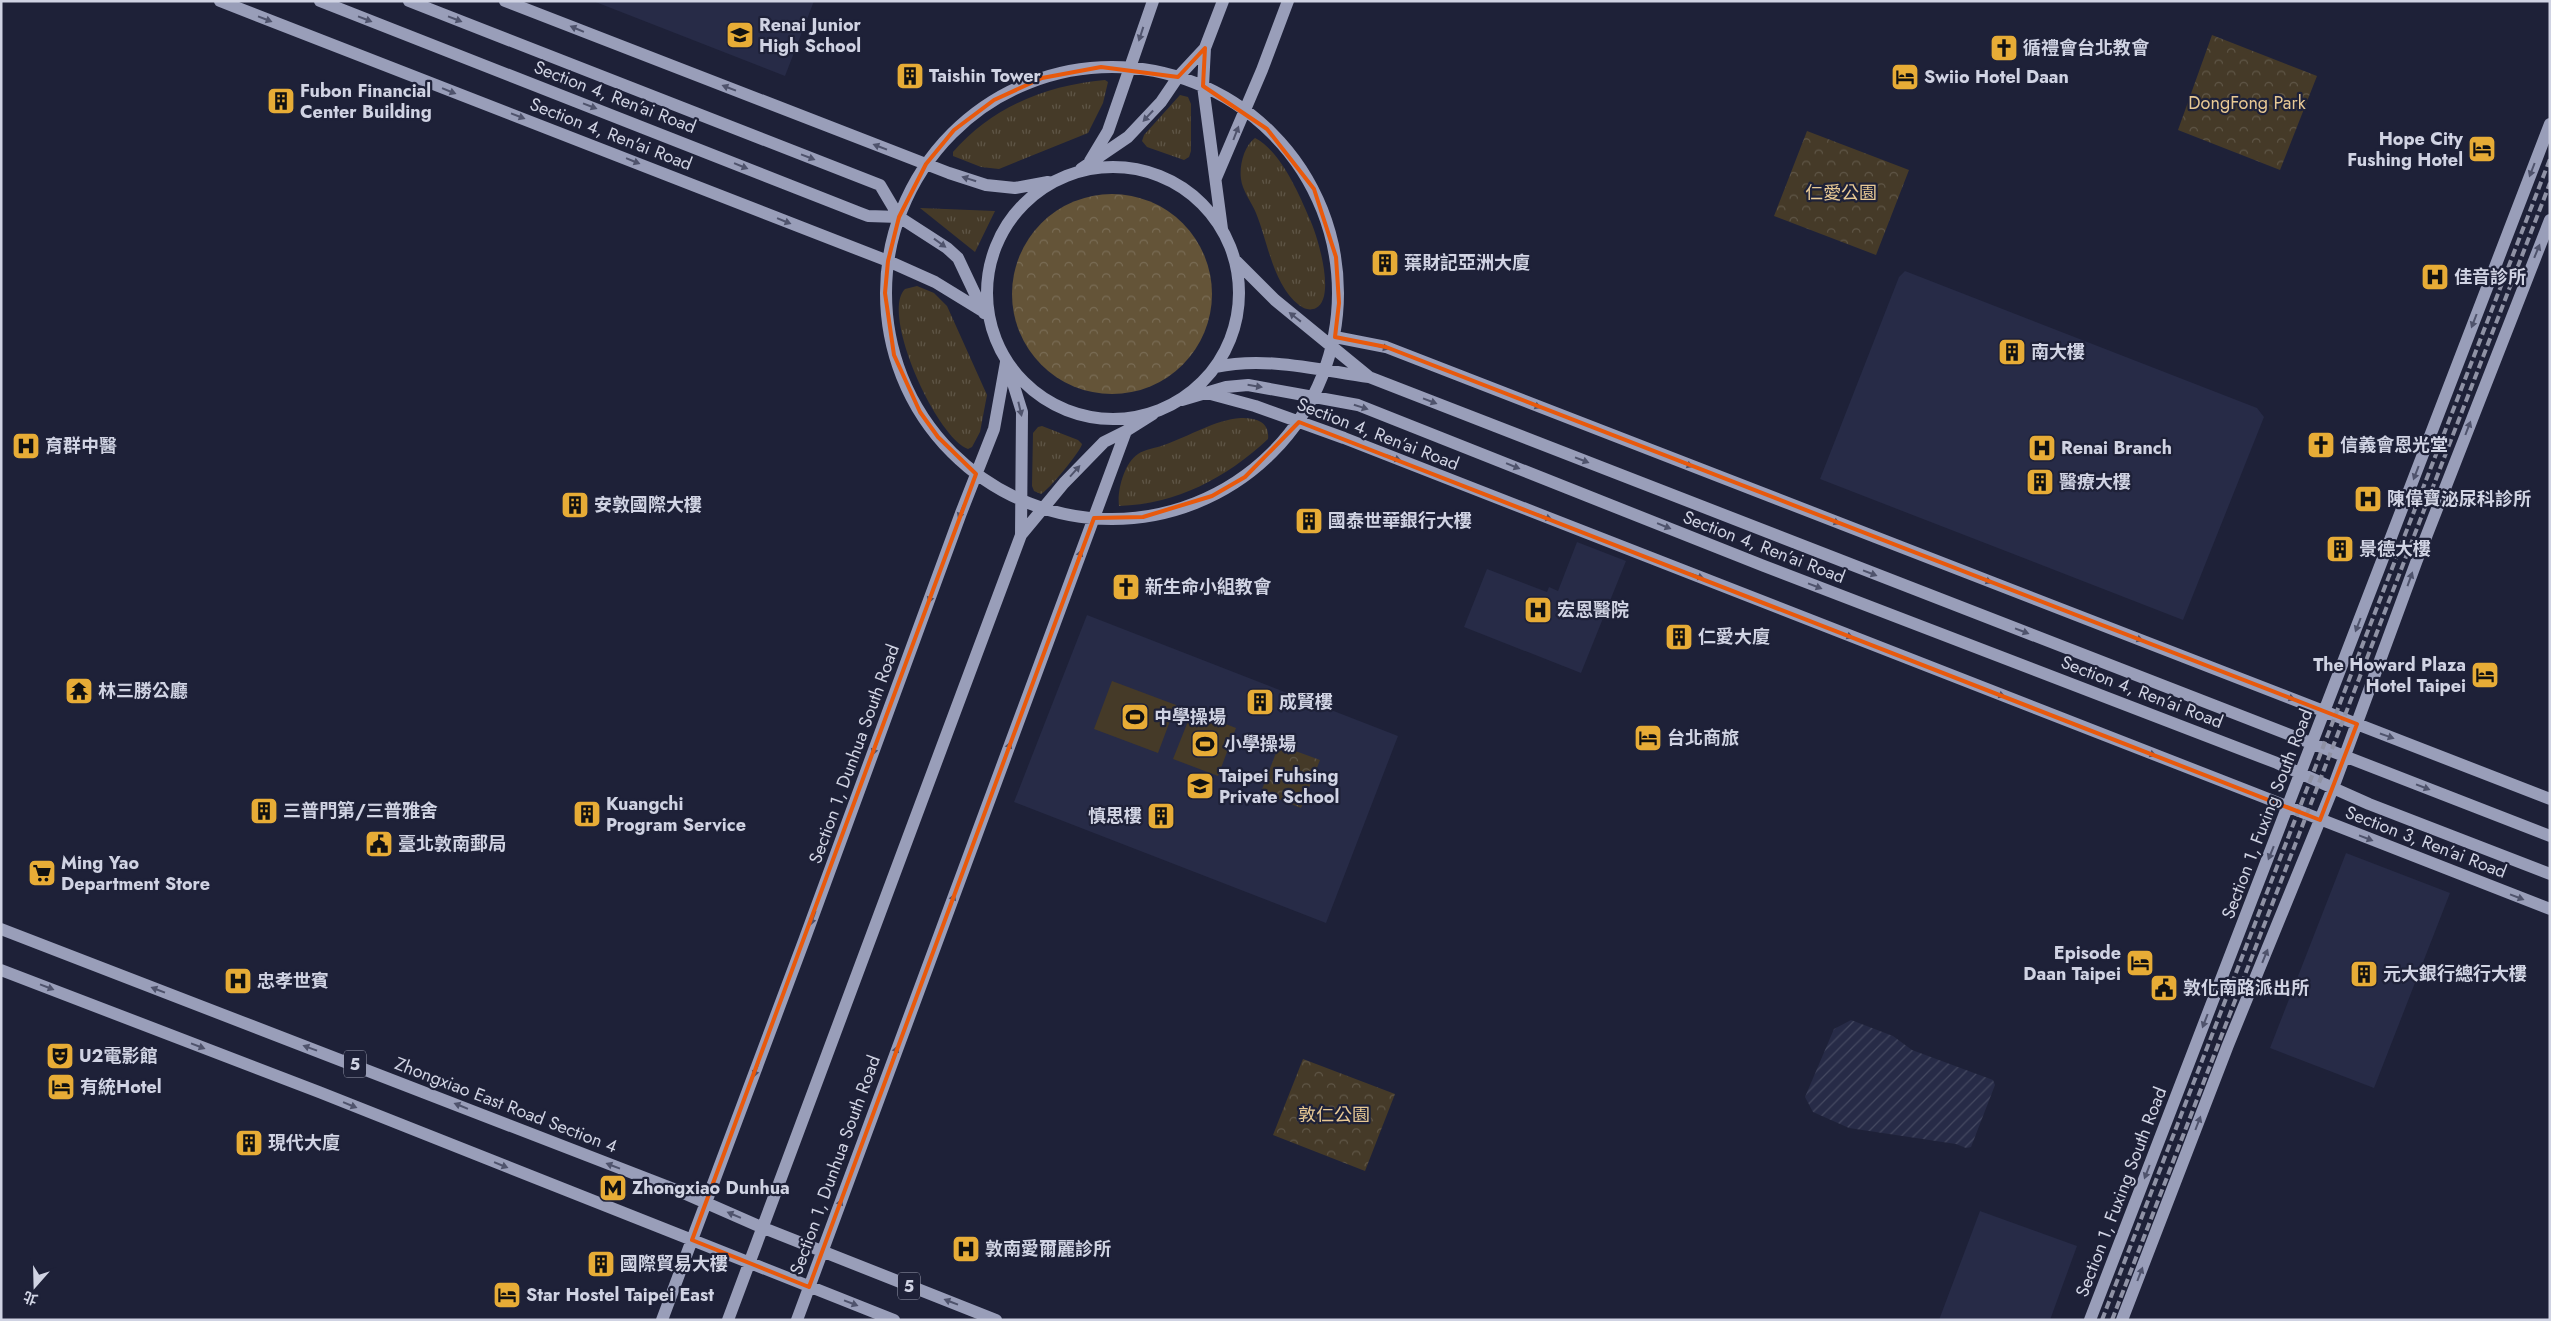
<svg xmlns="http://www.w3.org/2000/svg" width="2551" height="1321" font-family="Jost,'Noto Sans TC',sans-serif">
<defs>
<pattern id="industrial-furrows" width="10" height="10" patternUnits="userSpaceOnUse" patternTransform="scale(1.25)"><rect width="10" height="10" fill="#272b47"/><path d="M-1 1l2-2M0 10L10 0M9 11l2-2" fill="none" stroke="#454961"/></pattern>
<pattern id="grass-tufts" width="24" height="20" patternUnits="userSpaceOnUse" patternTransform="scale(1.25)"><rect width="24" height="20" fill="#453a28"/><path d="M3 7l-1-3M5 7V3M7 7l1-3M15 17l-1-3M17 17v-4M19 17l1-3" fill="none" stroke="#5f5647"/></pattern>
<pattern id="forest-crowns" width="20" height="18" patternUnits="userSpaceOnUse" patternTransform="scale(1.25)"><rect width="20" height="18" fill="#645438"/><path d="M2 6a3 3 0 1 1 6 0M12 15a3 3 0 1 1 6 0" fill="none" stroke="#796c55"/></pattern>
<pattern id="park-crowns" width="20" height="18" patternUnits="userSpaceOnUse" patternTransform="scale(1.25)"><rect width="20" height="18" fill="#453a28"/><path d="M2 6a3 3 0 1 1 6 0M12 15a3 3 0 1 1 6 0" fill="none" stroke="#5f5647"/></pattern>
</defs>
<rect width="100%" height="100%" fill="#1e2138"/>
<path fill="#272b47" d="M 593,1 L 814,1 L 785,76 Z
M 1905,271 L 2257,408 L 2264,417 L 2183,620 L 1820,479 L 1899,277 Z
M 1577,542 L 1626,561 L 1581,673 L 1464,627 L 1487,569 L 1547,592 L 1549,587 L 1558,591 Z
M 1087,615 L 1398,736 L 1326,923 L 1014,802 Z
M 2346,853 L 2450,893 L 2374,1088 L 2270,1048 Z
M 1980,1211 L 2077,1246 L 2050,1320 L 1939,1320 Z"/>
<path fill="url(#industrial-furrows)" d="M 1851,1020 L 1893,1036 L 1912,1050 L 1993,1080 L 1995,1085 L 1971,1147 L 1966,1148 L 1956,1144 L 1849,1128 L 1813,1112 L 1805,1097 L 1834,1029 Z"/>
<path fill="url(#grass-tufts)" d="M 1105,80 L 1108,82 L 1103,103 L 1088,133 L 999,169 L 981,167 L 953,156 L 953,152 C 992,107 1047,85 1105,80 Z
M 1180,95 L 1188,97 L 1191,104 L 1191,151 L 1189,157 L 1184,160 L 1147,147 L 1142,141 L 1144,135 Z
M 1255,138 C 1281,151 1300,196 1311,222 C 1318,238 1336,298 1316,308 C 1310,311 1304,309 1299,305 C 1273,285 1268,242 1256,213 C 1252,203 1242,190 1241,179 C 1239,166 1244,146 1255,138 Z
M 920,208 L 995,211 L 975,252 Z
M 917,286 L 934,293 L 947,306 L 987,395 L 980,432 L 972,447 L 968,449 C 936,437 880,313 905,289 Z
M 1241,418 C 1255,418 1270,421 1268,439 C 1226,478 1177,504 1119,506 C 1117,491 1124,463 1138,454 C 1145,449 1157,448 1164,445 C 1190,436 1214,420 1241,418 Z
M 1042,426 L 1078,440 L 1082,444 C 1081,451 1048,491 1041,494 L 1034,491 L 1032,486 L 1033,433 L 1038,427 Z"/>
<path fill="url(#forest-crowns)" d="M1012 294a100 100 0 1 1 200 0a100 100 0 1 1-200 0Z"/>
<path fill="url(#park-crowns)" d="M 2212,35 L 2317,76 L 2280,170 L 2178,130 Z
M 1807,131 L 1909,170 L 1876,255 L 1774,216 Z
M 1279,745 L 1320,760 L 1301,808 L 1261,792 Z
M 1303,1059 L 1395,1094 L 1365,1171 L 1273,1135 Z"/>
<path fill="#453a28" d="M 1112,681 L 1176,705 L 1158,753 L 1094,729 Z
M 1192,711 L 1236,728 L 1218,776 L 1173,759 Z"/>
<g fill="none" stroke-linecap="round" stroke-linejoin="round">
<path stroke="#999eb9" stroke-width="12" d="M 220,1 L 888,261 L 935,282 L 984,312
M 320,1 L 860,213 L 868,216 L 899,217 L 947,248 L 958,258 L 984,313
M 409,1 L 880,185 L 899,217
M 505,1 L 949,173 L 986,185 L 1015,188 L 1048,182
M886 293a226 226 0 1 1 452 0a226 226 0 1 1-452 0Z
M 1090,161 L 1108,131 L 1153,1
M987 293a126 126 0 1 1 252 0a126 126 0 1 1-252 0Z
M 1081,169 L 1128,137 L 1161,102 L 1178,77 L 1205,48
M 1216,178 L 1262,70 L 1288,1
M 1222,229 L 1203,86 L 1205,48 L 1223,1
M 1235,260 L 1275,300 L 1369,377
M 1335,337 L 1386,347 L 2550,799
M 1008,367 L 1022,412 L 1021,535
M 1216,367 C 1265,356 1319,370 1369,377 L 2550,836
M 1207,393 L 1255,406 L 1344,438 L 2550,909
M 1182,400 L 1226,387 L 1248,385 L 1358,405 L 1764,566 L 2277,763 L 2369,804 L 2550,874
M 1,929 L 679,1191 L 761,1227 L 996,1320
M 1,970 L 319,1092 L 894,1320
M 662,1320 L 805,938 L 961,513 L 994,429 L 1006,362
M 728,1320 L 1021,535 L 1064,483 L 1104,442 L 1126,431 L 1153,414
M 797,1320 L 1126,431
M 2090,1320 L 2550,124
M 2122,1320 L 2228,1045 L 2333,788 L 2417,560 L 2550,220"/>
<path stroke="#8f92a5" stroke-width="4" stroke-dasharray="8 4" stroke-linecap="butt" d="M 2102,1320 L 2550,159
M 2112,1320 L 2550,183"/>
</g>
<defs><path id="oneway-solid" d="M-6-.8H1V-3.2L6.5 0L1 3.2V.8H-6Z" transform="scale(1.25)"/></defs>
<g fill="#4f536c">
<use href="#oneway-solid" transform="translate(265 19) rotate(21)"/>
<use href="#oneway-solid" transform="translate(365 19) rotate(21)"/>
<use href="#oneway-solid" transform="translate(455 19) rotate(21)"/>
<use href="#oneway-solid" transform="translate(577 29) rotate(-157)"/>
<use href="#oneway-solid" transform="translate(1141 34) rotate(108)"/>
<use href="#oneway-solid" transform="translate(729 88) rotate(-159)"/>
<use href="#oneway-solid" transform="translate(449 91) rotate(22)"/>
<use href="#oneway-solid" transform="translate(590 106) rotate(21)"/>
<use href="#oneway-solid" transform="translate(518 116) rotate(21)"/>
<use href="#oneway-solid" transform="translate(1148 116) rotate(133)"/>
<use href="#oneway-solid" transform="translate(1236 133) rotate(-69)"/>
<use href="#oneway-solid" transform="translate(880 147) rotate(-159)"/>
<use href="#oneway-solid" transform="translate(808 157) rotate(21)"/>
<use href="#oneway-solid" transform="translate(633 161) rotate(22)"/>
<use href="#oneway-solid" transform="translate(741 166) rotate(22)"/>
<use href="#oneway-solid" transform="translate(2532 170) rotate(111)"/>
<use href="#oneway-solid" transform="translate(969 179) rotate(-162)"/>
<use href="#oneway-solid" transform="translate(784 221) rotate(22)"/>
<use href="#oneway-solid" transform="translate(940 243) rotate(36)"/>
<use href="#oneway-solid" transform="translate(2537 251) rotate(-68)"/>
<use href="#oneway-solid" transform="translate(1295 317) rotate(-142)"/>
<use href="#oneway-solid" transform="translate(2474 321) rotate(111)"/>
<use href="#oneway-solid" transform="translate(1382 347) rotate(14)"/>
<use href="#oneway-solid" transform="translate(1255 386) rotate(9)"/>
<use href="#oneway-solid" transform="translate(1430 401) rotate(21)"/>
<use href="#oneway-solid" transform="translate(1534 405) rotate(21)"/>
<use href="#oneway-solid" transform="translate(1361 407) rotate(18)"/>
<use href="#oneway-solid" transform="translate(1020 409) rotate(77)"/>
<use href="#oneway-solid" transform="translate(2468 428) rotate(-69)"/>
<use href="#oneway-solid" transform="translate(1394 458) rotate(21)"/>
<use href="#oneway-solid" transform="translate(1582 460) rotate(21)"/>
<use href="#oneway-solid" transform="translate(1686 464) rotate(21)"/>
<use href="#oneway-solid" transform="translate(1513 466) rotate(22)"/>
<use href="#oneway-solid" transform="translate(1075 471) rotate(-48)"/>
<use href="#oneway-solid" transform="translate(2416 473) rotate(111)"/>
<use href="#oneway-solid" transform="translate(961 512) rotate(111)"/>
<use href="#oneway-solid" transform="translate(1545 517) rotate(21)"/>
<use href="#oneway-solid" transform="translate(1833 521) rotate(21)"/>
<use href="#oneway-solid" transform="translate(1664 526) rotate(22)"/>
<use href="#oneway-solid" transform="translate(1079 557) rotate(-70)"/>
<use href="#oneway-solid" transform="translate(1870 573) rotate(21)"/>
<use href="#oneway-solid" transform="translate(1697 576) rotate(21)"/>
<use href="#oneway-solid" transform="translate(2410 579) rotate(-70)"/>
<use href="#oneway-solid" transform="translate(1985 580) rotate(21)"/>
<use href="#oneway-solid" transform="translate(1815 586) rotate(21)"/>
<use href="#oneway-solid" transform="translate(931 596) rotate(110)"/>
<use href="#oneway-solid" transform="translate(2358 625) rotate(111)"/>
<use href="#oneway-solid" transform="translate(2022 631) rotate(21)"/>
<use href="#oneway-solid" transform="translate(1846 635) rotate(21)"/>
<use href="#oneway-solid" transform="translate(2136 638) rotate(21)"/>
<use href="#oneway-solid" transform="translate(1998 694) rotate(21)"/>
<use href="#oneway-solid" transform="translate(2288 697) rotate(21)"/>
<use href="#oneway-solid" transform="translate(2387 736) rotate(19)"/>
<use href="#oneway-solid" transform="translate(875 748) rotate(110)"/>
<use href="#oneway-solid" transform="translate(1008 749) rotate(-70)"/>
<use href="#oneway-solid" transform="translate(2149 753) rotate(21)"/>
<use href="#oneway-solid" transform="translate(2423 787) rotate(21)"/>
<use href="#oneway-solid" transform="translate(2366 838) rotate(21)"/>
<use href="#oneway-solid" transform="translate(2271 853) rotate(112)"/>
<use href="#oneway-solid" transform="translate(2517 897) rotate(21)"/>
<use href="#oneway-solid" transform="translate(952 901) rotate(-70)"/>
<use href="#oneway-solid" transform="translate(813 918) rotate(110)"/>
<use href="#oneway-solid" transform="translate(2265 956) rotate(-68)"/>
<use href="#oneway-solid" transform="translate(47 987) rotate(21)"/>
<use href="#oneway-solid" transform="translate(158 990) rotate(-159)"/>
<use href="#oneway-solid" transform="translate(2205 1021) rotate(111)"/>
<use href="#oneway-solid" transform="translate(198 1046) rotate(21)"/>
<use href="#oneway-solid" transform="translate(310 1048) rotate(-160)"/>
<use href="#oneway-solid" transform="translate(895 1053) rotate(-70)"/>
<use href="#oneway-solid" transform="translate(756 1070) rotate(110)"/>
<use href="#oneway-solid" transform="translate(350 1105) rotate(22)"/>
<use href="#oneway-solid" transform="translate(461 1106) rotate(-158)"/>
<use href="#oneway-solid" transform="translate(2198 1123) rotate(-69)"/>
<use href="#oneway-solid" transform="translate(501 1165) rotate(22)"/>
<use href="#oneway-solid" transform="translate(613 1166) rotate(-159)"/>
<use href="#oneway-solid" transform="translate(2147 1172) rotate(111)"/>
<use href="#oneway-solid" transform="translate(839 1206) rotate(-69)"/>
<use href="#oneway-solid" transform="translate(734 1215) rotate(-157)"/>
<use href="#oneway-solid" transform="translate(2140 1274) rotate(-69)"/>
<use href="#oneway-solid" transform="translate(951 1302) rotate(-159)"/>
<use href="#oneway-solid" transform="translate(851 1303) rotate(21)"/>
</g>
<path fill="none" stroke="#e8590c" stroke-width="4" stroke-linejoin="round" d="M 1205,48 L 1203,86 L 1267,129 L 1314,189 L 1336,257 L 1339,303 L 1335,337 L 1386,347 L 2357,724 L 2320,820 L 1299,422 L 1245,477 L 1212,496 L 1143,517 L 1094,518 L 809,1287 L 692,1240 L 976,474 L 938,437 L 920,412 L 894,355 L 885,293 L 888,261 L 899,217 L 926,164 L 954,130 L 994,100 L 1042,78 L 1101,67 L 1178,77 Z"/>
<defs>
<symbol id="school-square" viewBox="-11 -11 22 22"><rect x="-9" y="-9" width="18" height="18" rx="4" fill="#e7ac36" stroke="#1e2138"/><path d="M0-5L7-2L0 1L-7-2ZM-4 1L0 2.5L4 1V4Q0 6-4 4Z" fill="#111"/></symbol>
<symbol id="church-square" viewBox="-11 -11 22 22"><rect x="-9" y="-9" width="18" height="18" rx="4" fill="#e7ac36" stroke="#1e2138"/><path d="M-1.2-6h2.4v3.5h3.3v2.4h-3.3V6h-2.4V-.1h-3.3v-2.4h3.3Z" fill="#111"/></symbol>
<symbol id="building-square" viewBox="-11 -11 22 22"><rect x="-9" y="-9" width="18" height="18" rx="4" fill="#e7ac36" stroke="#1e2138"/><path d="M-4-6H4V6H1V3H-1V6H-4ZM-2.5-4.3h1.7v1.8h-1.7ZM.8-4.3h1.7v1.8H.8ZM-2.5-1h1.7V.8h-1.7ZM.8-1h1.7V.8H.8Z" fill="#111"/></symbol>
<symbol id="hotel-square" viewBox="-11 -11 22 22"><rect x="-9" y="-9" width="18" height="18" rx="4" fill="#e7ac36" stroke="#1e2138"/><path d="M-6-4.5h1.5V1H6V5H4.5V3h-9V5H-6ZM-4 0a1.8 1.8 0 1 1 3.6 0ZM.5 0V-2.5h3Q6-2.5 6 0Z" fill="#111"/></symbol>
<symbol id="hospital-square" viewBox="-11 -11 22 22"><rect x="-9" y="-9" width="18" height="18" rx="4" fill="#e7ac36" stroke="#1e2138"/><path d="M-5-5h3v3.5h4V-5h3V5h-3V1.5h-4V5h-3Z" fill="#111"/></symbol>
<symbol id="temple-square" viewBox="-11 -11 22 22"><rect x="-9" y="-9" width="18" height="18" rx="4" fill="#e7ac36" stroke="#1e2138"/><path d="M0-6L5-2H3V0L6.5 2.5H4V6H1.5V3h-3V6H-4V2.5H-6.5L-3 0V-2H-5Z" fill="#111"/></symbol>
<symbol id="stadium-square" viewBox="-11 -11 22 22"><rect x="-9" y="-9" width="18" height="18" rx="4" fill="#e7ac36" stroke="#1e2138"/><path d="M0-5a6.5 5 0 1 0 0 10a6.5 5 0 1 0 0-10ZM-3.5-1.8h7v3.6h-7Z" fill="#111"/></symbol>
<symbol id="civic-square" viewBox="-11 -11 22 22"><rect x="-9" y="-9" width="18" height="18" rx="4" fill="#e7ac36" stroke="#1e2138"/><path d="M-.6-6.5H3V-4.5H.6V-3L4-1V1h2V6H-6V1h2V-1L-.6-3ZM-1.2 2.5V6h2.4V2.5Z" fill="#111"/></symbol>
<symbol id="supermarket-square" viewBox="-11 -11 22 22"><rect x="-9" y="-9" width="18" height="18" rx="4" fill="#e7ac36" stroke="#1e2138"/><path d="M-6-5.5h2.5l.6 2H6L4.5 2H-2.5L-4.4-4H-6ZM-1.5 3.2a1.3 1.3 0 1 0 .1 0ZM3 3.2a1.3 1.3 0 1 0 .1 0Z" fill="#111"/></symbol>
<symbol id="theatre-square" viewBox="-11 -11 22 22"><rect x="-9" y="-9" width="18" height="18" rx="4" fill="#e7ac36" stroke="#1e2138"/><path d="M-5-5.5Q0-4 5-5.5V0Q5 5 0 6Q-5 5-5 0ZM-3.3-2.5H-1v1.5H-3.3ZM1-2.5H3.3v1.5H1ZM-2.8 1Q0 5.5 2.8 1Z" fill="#111"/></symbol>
<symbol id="metro-square" viewBox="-11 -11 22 22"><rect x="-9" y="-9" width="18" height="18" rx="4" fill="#e7ac36" stroke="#1e2138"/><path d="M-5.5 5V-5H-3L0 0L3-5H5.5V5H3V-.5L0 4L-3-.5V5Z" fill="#111"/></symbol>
</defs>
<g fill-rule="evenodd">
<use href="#school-square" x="724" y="19" width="32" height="32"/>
<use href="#church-square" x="1988" y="32" width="32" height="32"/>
<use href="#building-square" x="894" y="60" width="32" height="32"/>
<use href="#hotel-square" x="1889" y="61" width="32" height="32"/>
<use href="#building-square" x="265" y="85" width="32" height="32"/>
<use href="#hotel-square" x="2466" y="133" width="32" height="32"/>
<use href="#building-square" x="1369" y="247" width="32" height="32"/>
<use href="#hospital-square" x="2419" y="261" width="32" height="32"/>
<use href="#building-square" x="1996" y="336" width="32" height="32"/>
<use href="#church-square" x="2305" y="429" width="32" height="32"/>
<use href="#hospital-square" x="10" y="430" width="32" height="32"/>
<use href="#hospital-square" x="2026" y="432" width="32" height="32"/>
<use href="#building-square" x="2024" y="466" width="32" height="32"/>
<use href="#hospital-square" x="2352" y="483" width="32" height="32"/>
<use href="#building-square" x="559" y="489" width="32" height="32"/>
<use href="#building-square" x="1293" y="505" width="32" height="32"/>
<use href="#building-square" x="2324" y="533" width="32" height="32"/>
<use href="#church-square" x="1110" y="571" width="32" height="32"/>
<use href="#hospital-square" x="1522" y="594" width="32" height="32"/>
<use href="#building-square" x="1663" y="621" width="32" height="32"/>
<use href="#hotel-square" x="2469" y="659" width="32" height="32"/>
<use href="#temple-square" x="63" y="675" width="32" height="32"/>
<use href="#building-square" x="1244" y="686" width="32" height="32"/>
<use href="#stadium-square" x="1119" y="701" width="32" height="32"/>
<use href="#hotel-square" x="1632" y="722" width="32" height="32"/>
<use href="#stadium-square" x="1189" y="728" width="32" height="32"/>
<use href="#school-square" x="1184" y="770" width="32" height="32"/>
<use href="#building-square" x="248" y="795" width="32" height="32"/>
<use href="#building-square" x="571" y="798" width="32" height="32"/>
<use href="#building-square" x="1145" y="800" width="32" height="32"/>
<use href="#civic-square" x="363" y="828" width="32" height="32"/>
<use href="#supermarket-square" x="26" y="857" width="32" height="32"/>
<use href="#hotel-square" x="2124" y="947" width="32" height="32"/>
<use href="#building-square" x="2348" y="958" width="32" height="32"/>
<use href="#hospital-square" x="222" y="965" width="32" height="32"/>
<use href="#civic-square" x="2148" y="972" width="32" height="32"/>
<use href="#theatre-square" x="44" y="1040" width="32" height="32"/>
<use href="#hotel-square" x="45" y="1071" width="32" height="32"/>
<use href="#building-square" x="233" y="1127" width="32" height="32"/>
<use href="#metro-square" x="597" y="1172" width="32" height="32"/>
<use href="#hospital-square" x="950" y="1233" width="32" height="32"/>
<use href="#building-square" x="585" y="1248" width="32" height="32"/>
<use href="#hotel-square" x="491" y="1279" width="32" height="32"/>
</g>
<g text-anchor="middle" stroke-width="4.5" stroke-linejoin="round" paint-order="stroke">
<g fill="#1e2138" stroke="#9b9eb0" stroke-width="1">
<rect x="344" y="1050.5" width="22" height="27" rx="4"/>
<rect x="898" y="1272.5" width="22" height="27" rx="4"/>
</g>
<g font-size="16" font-weight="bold" fill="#d0d3e3">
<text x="355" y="1070">5</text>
<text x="909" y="1292">5</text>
</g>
<g font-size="18" font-weight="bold" fill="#d0d3e3" stroke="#1e2138" text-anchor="start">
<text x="759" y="31">Renai Junior<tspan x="759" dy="21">High School</tspan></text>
<text x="2023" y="54">循禮會台北教會</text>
<text x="929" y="82">Taishin Tower</text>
<text x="1924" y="83">Swiio Hotel Daan</text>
<text x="300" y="97">Fubon Financial<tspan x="300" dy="21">Center Building</tspan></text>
<text x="2463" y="145" text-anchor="end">Hope City<tspan x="2463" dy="21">Fushing Hotel</tspan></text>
<text x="1404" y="269">葉財記亞洲大廈</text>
<text x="2454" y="283">佳音診所</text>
<text x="2031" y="358">南大樓</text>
<text x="2340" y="451">信義會恩光堂</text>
<text x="45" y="452">育群中醫</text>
<text x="2061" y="454">Renai Branch</text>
<text x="2059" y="488">醫療大樓</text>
<text x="2387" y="505">陳偉寶泌尿科診所</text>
<text x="594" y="511">安敦國際大樓</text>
<text x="1328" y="527">國泰世華銀行大樓</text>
<text x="2359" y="555">景德大樓</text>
<text x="1145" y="593">新生命小組教會</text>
<text x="1557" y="616">宏恩醫院</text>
<text x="1698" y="643">仁愛大廈</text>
<text x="2466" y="671" text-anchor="end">The Howard Plaza<tspan x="2466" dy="21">Hotel Taipei</tspan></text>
<text x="98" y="697">林三勝公廳</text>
<text x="1279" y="708">成賢樓</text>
<text x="1154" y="723">中學操場</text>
<text x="1667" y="744">台北商旅</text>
<text x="1224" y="750">小學操場</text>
<text x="1219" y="782">Taipei Fuhsing<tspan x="1219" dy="21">Private School</tspan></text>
<text x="606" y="810">Kuangchi<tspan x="606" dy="21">Program Service</tspan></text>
<text x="283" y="817">三普門第/三普雅舍</text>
<text x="1142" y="822" text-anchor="end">慎思樓</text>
<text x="398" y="850">臺北敦南郵局</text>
<text x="61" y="869">Ming Yao<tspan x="61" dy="21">Department Store</tspan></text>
<text x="2121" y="959" text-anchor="end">Episode<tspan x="2121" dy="21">Daan Taipei</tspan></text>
<text x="2383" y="980">元大銀行總行大樓</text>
<text x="257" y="987">忠孝世賓</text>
<text x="2183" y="994">敦化南路派出所</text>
<text x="79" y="1062">U2電影館</text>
<text x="80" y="1093">有統Hotel</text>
<text x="268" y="1149">現代大廈</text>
<text x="632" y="1194">Zhongxiao Dunhua</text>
<text x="985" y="1255">敦南愛爾麗診所</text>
<text x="620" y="1270">國際貿易大樓</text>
<text x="526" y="1301">Star Hostel Taipei East</text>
</g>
<g font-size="18" fill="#d0d3e3" stroke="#1e2138">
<text transform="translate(615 97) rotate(21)" y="6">Section 4, Ren’ai Road</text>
<text transform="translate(611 134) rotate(21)" y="6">Section 4, Ren'ai Road</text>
<text transform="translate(1378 434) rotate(21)" y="6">Section 4, Ren’ai Road</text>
<text transform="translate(1764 547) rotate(21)" y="6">Section 4, Ren’ai Road</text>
<text transform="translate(2142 692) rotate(21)" y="6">Section 4, Ren’ai Road</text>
<text transform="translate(854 754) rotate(-70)" y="6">Section 1, Dunhua South Road</text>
<text transform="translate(2267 814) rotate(-69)" y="6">Section 1, Fuxing South Road</text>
<text transform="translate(2426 842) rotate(21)" y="6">Section 3, Ren’ai Road</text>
<text transform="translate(506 1105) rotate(21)" y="6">Zhongxiao East Road Section 4</text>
<text transform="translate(835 1165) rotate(-70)" y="6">Section 1, Dunhua South Road</text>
<text transform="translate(2121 1192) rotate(-69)" y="6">Section 1, Fuxing South Road</text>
</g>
<g font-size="18" fill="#e8c995" stroke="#1e2138">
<text x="2247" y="109">DongFong Park</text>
<text x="1841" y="199">仁愛公園</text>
<text x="1334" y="1121">敦仁公園</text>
</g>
</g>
<rect width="2551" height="1321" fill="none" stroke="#d0d3e3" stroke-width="5"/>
<g transform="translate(35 1286) rotate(200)" stroke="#1e2138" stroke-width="4" paint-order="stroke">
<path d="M0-4L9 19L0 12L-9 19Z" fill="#d0d3e3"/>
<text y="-8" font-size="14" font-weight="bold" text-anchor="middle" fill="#d0d3e3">北</text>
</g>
</svg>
